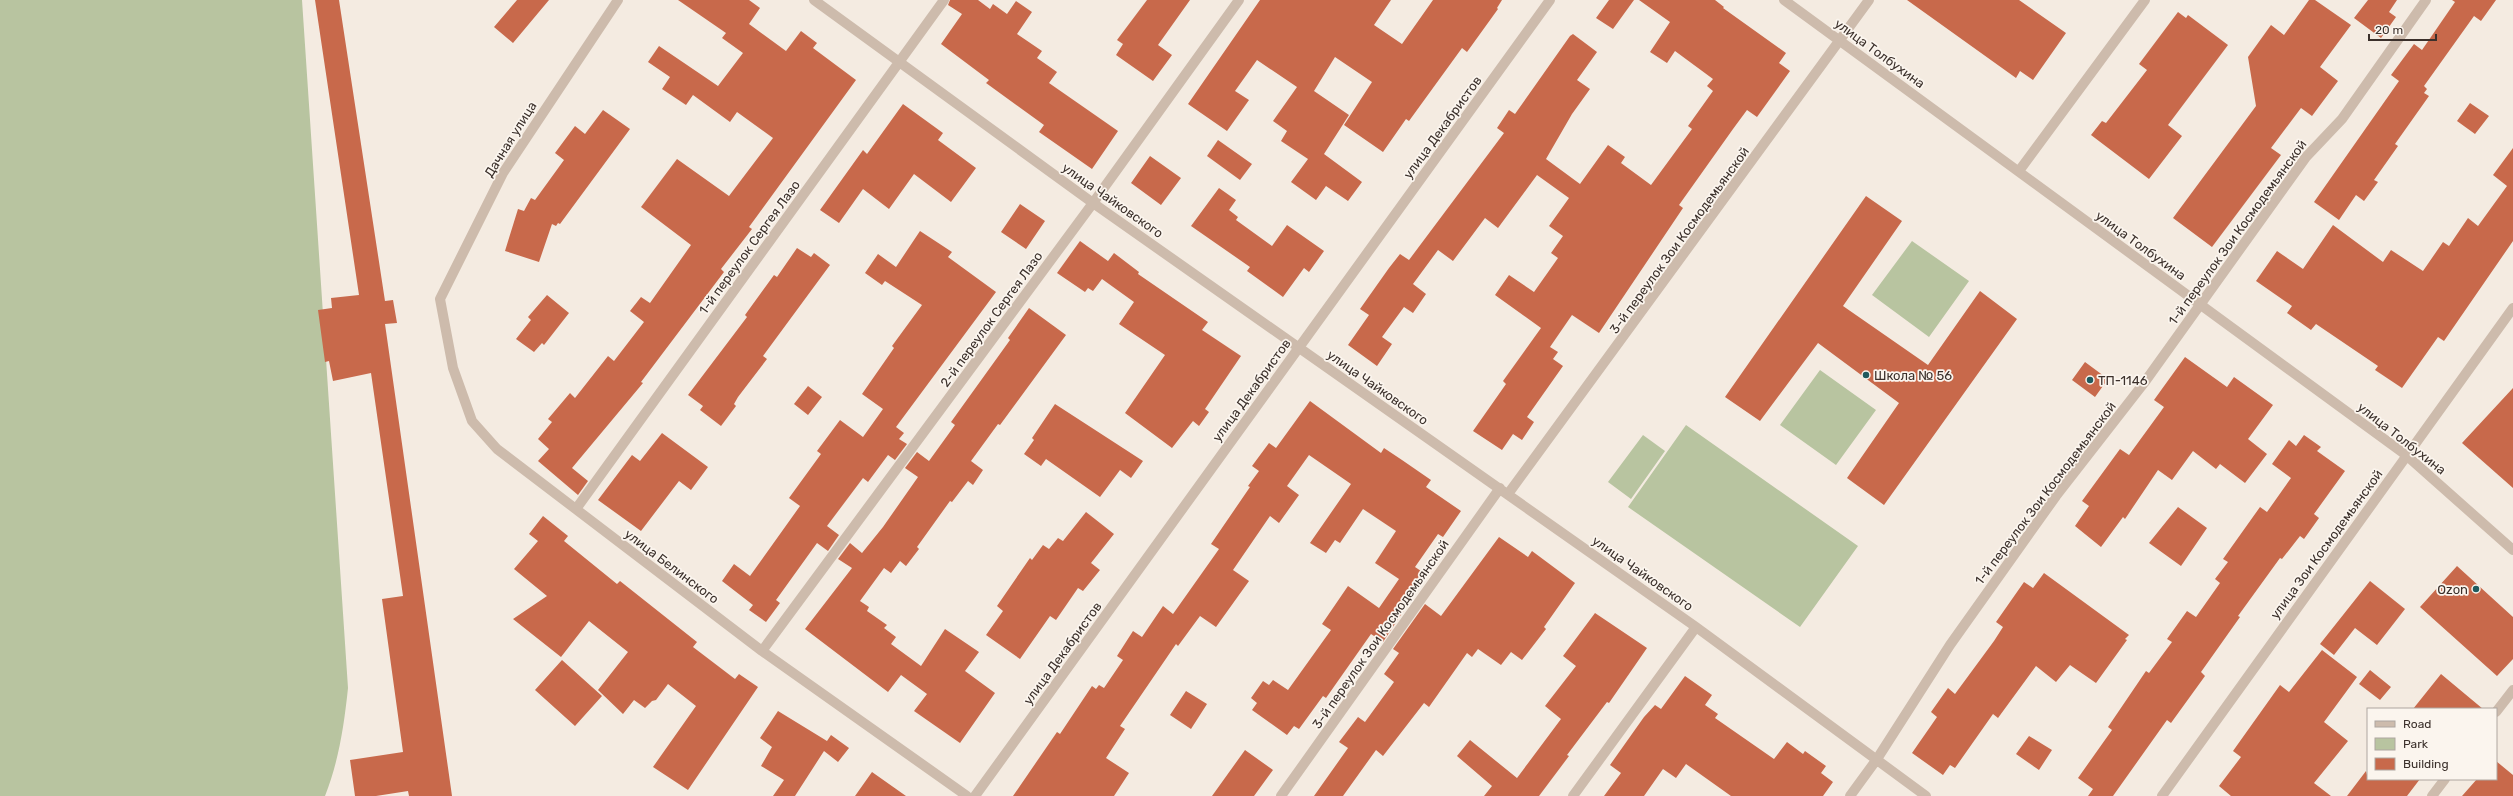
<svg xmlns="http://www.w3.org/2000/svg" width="2513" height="796" font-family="Rubik,sans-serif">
<rect width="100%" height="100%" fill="#f4ebe1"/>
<path fill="#b8c4a0" d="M 0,0 L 302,0 L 348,688 C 344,726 339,760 325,796 L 0,796 Z
M 1912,241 L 1969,281 L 1929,337 L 1872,295 Z
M 1820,370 L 1876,410 L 1836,465 L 1780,425 Z
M 1686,425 L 1858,546 L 1800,627 L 1628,507 Z
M 1643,435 L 1665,451 L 1631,499 L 1608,482 Z"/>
<path fill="#c8694b" d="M 315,0 L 339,0 L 385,301 L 393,300 L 397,323 L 385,324 L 452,796 L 409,796 L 408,791 L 376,796 L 355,796 L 350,760 L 403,752 L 382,599 L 403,596 L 371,373 L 333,381 L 329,361 L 325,362 L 318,310 L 332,308 L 331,298 L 359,295 Z
M 517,0 L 549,0 L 513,43 L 494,27 Z
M 678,0 L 749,0 L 760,8 L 749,24 L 786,51 L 801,31 L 817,43 L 813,48 L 856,80 L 749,227 L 752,229 L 721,269 L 724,272 L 641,382 L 643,383 L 572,468 L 588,481 L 578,495 L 538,461 L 549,449 L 538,439 L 552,422 L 548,419 L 570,393 L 575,398 L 608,356 L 614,361 L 644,322 L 630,311 L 641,297 L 650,303 L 691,245 L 641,207 L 677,159 L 729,196 L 773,138 L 737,112 L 730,122 L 693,95 L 686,105 L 662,89 L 670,77 L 648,62 L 659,46 L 718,86 L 743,53 L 722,38 L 726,33 Z
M 950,0 L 978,0 L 990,9 L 993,4 L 1007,14 L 1016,1 L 1032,12 L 1017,34 L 1042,51 L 1037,58 L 1057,72 L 1049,83 L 1118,131 L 1092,169 L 1039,132 L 1044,125 L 986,83 L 989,80 L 941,44 L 962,14 L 948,5 Z
M 1147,0 L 1190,0 L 1158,45 L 1172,55 L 1153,81 L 1116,55 L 1123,44 L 1117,40 Z
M 1260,0 L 1391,0 L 1374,25 L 1402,44 L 1433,0 L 1502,0 L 1497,8 L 1498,9 L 1467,52 L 1462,48 L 1409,121 L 1406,119 L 1383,152 L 1344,125 L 1372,82 L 1335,57 L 1314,91 L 1349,115 L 1324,154 L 1362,182 L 1348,201 L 1326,186 L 1316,200 L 1291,182 L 1308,159 L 1281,141 L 1287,131 L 1273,121 L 1297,87 L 1257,60 L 1235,91 L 1249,100 L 1227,131 L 1188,104 Z
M 1609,0 L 1634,0 L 1613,29 L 1596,18 Z
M 1639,0 L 1715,0 L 1724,7 L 1723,8 L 1786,53 L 1779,63 L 1790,71 L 1757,117 L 1747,110 L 1733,129 L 1679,205 L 1683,208 L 1599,333 L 1572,315 L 1550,347 L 1558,352 L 1553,359 L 1563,366 L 1527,417 L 1534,422 L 1522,440 L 1513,434 L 1502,450 L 1473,431 L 1506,384 L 1503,381 L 1541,328 L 1495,295 L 1509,275 L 1534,292 L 1558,258 L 1551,253 L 1563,236 L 1549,226 L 1569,198 L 1537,175 L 1498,228 L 1485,218 L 1453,261 L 1438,250 L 1413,284 L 1426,294 L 1413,313 L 1404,307 L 1382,337 L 1392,344 L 1377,366 L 1348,345 L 1369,315 L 1360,309 L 1389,268 L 1400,254 L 1409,260 L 1504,133 L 1497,128 L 1509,110 L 1515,114 L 1570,36 L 1573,34 L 1597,52 L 1577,80 L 1590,89 L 1572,114 L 1546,159 L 1580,184 L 1608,145 L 1625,157 L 1621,163 L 1651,185 L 1692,129 L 1688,126 L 1713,91 L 1707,86 L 1713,79 L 1675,51 L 1667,63 L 1650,52 L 1670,22 Z
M 1907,0 L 2019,0 L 2066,33 L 2033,80 L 2020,71 L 2016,78 Z
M 2309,0 L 2315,0 L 2351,25 L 2320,67 L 2338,81 L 2312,116 L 2301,108 L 2271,148 L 2281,155 L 2212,247 L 2173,218 L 2256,106 L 2248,57 L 2271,25 L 2284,35 Z
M 2368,0 L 2397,0 L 2389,12 L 2396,17 L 2381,38 L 2354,18 Z
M 2452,0 L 2496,0 L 2481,21 L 2474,16 L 2424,86 L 2427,89 L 2424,93 L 2429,96 L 2395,144 L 2398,146 L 2374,180 L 2378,182 L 2364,201 L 2356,195 L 2339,220 L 2314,202 L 2399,81 L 2391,75 L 2414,44 L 2422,50 L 2455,2 Z
M 2178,12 L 2186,18 L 2188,15 L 2228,45 L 2168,125 L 2182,136 L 2149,179 L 2091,135 L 2102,121 L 2106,123 L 2147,70 L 2139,64 Z
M 2470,103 L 2489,116 L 2475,134 L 2457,121 Z
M 903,104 L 943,133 L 938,140 L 976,168 L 951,202 L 914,174 L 889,209 L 863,189 L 839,223 L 820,210 L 863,150 L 867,154 Z
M 603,110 L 630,129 L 560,224 L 558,223 L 556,226 L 552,224 L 539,262 L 505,251 L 518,209 L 524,211 L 531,198 L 535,200 L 564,160 L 555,153 L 575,126 L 585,134 Z
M 1218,140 L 1252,164 L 1240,180 L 1207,156 Z
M 2513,148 L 2513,241 L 2444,341 L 2438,337 L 2402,388 L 2375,370 L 2378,366 L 2316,324 L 2311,330 L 2287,313 L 2292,306 L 2256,281 L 2277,251 L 2303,269 L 2333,225 L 2383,262 L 2391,250 L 2423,271 L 2443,242 L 2449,246 L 2468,218 L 2478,226 L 2507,186 L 2493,175 Z
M 1150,156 L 1181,178 L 1161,205 L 1131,183 Z
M 1219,188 L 1236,200 L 1229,210 L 1238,217 L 1236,220 L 1272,246 L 1287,225 L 1324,251 L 1309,272 L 1304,268 L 1283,297 L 1247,271 L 1250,267 L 1191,226 Z
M 1866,196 L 1902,221 L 1843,306 L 1928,365 L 1980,291 L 2017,319 L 1884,505 L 1847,478 L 1899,403 L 1818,343 L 1760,421 L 1725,397 Z
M 1020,204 L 1045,221 L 1026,249 L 1001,232 Z
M 920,231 L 952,252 L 948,257 L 996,292 L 896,427 L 904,433 L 899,439 L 907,444 L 895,460 L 888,455 L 868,482 L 863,478 L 827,526 L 839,535 L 828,551 L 817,543 L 776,600 L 780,603 L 766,622 L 749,610 L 753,605 L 722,581 L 734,564 L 750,576 L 800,506 L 789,498 L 821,454 L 817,451 L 840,420 L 863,437 L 883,409 L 862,394 L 894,348 L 892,346 L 922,305 L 885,281 L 882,285 L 865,273 L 878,254 L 896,267 Z
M 1080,241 L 1108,261 L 1114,253 L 1139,272 L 1138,274 L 1208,322 L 1202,330 L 1241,356 L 1205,409 L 1209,412 L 1199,426 L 1193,421 L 1172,448 L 1125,413 L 1165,355 L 1119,324 L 1134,302 L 1102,279 L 1093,291 L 1088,288 L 1085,292 L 1057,273 Z
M 797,248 L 811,257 L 814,253 L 830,265 L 763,356 L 767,359 L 738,397 L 734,404 L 736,406 L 721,426 L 700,410 L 703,406 L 688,395 L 747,317 L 745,315 L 774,275 L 777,277 Z
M 547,295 L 569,313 L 544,345 L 542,343 L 534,352 L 516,339 L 531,320 L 528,317 Z
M 1029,308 L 1066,335 L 1000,425 L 998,424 L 971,461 L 983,470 L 973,485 L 968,481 L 952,502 L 950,501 L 917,547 L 919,549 L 906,566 L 900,561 L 891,573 L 884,568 L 860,601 L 869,607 L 867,611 L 887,625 L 884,628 L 896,637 L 891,644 L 921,666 L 945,629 L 979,652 L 965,671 L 995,693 L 960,743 L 914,711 L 927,694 L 901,675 L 888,692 L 805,629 L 852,568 L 838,559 L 850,543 L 862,553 L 883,527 L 918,477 L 905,468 L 917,452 L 929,461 L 955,425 L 951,422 L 1010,340 L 1008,338 Z
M 2185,357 L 2227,387 L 2234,377 L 2273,405 L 2248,439 L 2267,454 L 2245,483 L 2220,464 L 2216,469 L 2193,451 L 2172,480 L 2158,470 L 2125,519 L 2123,517 L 2101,547 L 2075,526 L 2089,506 L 2082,501 L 2120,449 L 2129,455 L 2164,407 L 2154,400 Z
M 2085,362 L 2108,379 L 2095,397 L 2072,380 Z
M 808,386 L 822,397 L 808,415 L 794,404 Z
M 2513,388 L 2513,488 L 2462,443 Z
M 1310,401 L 1381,453 L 1384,448 L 1402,460 L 1431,480 L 1426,487 L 1461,511 L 1443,537 L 1438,534 L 1415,567 L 1427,575 L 1383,642 L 1371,634 L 1326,698 L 1323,696 L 1299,729 L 1294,726 L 1287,735 L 1252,710 L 1257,703 L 1251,698 L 1263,681 L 1269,685 L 1273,680 L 1288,690 L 1331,630 L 1322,624 L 1348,586 L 1379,608 L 1399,579 L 1375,563 L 1396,531 L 1363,509 L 1340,543 L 1335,540 L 1326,553 L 1310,543 L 1351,484 L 1309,455 L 1287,486 L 1299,495 L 1279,523 L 1270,516 L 1233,570 L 1249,581 L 1216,627 L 1200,616 L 1178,646 L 1176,644 L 1120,726 L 1125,729 L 1106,758 L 1129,773 L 1114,796 L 1013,796 L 1057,732 L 1060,734 L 1092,686 L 1096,689 L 1099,685 L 1104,688 L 1123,660 L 1117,656 L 1133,631 L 1142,637 L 1163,606 L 1173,614 L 1219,549 L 1211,544 L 1250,487 L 1248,486 L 1259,471 L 1252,466 L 1269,443 L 1276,448 Z
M 1055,404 L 1143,461 L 1131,478 L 1120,470 L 1100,497 L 1046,459 L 1041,466 L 1024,454 L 1034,440 L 1032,438 Z
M 662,433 L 708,467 L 691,490 L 679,481 L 641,531 L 598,500 L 632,455 L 640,461 Z
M 2304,435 L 2321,447 L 2317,451 L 2345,471 L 2314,514 L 2319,518 L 2304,539 L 2300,536 L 2282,559 L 2280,558 L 2238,616 L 2240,617 L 2201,672 L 2205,676 L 2171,723 L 2167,720 L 2113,796 L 2088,796 L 2093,789 L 2078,778 L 2112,730 L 2108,727 L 2146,671 L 2149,673 L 2172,642 L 2167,639 L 2187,611 L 2196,617 L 2220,583 L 2215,579 L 2228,562 L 2223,559 L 2260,507 L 2267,512 L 2291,478 L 2272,464 L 2289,440 L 2296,446 Z
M 2178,507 L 2207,528 L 2181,566 L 2149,543 Z
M 1086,512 L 1114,534 L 1091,563 L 1100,570 L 1083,591 L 1078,588 L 1056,620 L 1050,616 L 1020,659 L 986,635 L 1003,611 L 997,606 L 1030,558 L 1032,560 L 1043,545 L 1049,549 L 1058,538 L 1063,541 Z
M 543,516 L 568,536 L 564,541 L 617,584 L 620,581 L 697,642 L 693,647 L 735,679 L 739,674 L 758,687 L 688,790 L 653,767 L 696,706 L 668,684 L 656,700 L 652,701 L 645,708 L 634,700 L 623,714 L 598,690 L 628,652 L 589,621 L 561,657 L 513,619 L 547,596 L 514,569 L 538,541 L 529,534 Z
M 1499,537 L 1528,557 L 1532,551 L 1575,583 L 1544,627 L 1546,629 L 1522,660 L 1511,652 L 1501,665 L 1478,649 L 1472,657 L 1467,653 L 1429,707 L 1424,703 L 1383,756 L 1376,750 L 1343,796 L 1314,796 L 1348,748 L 1339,742 L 1358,717 L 1365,722 L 1394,682 L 1384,674 L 1399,653 L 1393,649 L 1425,604 L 1441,616 Z
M 2457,566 L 2513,617 L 2513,659 L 2497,676 L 2420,607 Z
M 2044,573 L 2129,635 L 2125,639 L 2127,640 L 2096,683 L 2070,665 L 2056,682 L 2036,666 L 1998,718 L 1993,714 L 1955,768 L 1950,765 L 1943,775 L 1912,753 L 1937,717 L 1931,712 L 1948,688 L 1955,694 L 1994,641 L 2003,627 L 1996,622 L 2024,582 L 2033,588 Z
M 2370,581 L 2405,609 L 2377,645 L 2355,628 L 2334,655 L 2320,644 Z
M 1595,613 L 1647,648 L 1609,703 L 1607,702 L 1567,755 L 1569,756 L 1539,796 L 1484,796 L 1492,786 L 1457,756 L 1470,740 L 1517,778 L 1561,719 L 1545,706 L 1576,666 L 1563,656 Z
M 2322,650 L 2357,677 L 2324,722 L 2348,741 L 2314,783 L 2331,796 L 2231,796 L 2219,786 L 2241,757 L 2233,751 L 2280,685 L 2289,692 Z
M 562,660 L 602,696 L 575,726 L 535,690 Z
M 2370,670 L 2391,687 L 2380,700 L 2359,684 Z
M 2441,674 L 2483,709 L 2413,709 Z
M 1685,676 L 1712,695 L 1705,705 L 1718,714 L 1715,718 L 1774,759 L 1787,742 L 1803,754 L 1805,751 L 1826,766 L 1821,773 L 1833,782 L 1823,796 L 1731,796 L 1686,764 L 1676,778 L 1663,769 L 1644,796 L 1604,796 L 1621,773 L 1610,765 L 1644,717 L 1655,705 L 1661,709 Z
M 1186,691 L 1207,704 L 1191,729 L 1170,715 Z
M 778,711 L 827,741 L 831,735 L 849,748 L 838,762 L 824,751 L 795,796 L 773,796 L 784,780 L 761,766 L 772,747 L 760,738 Z
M 2029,736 L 2052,750 L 2039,770 L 2016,754 Z
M 1245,750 L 1273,770 L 1254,796 L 1212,796 Z
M 2496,761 L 2513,775 L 2513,796 L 2462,796 L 2477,779 L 2496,779 Z
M 2366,771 L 2368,779 L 2420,779 L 2407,796 L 2347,796 Z
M 872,772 L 906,796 L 855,796 Z"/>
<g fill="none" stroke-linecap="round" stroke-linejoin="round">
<path stroke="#cdbbac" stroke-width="10" d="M 618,0 L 503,173 L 440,299 L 453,368 L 472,421 L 497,449 L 762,651 L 967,796
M 814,0 L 1093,203 L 1696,627 L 1926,796
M 1784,0 L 2406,455 L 2513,550
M 2019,171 L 2145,0
M 1508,494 L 1869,0
M 576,509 L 944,0
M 762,651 L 1093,203 L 1239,0
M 2496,712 L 2513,690
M 975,796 L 1550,0
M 1281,796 L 1500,488
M 1573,796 L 1696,627
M 1850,796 L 1877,759 L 1950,645 L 2056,496 L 2144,383 L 2306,157 L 2342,119 L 2426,0
M 2162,796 L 2513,308
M 2432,796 L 2445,779"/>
</g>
<g fill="#1f5a5e" stroke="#fbf5ee" stroke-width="1.5">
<circle cx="1866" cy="375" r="4"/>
<circle cx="2090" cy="380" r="4"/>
<circle cx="2476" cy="589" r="4"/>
</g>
<g text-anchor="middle" stroke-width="3.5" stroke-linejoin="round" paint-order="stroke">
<g font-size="13" fill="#3b302b" stroke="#fbf5ee">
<text transform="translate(1880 53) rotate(36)" y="5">улица Толбухина</text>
<text transform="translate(1442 127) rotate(-54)" y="5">улица Декабристов</text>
<text transform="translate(510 139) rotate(-58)" y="5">Дачная улица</text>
<text transform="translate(1113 200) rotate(35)" y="5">улица Чайковского</text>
<text transform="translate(2237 232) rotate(-54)" y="5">1-й переулок Зои Космодемьянской</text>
<text transform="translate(1679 240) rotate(-54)" y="5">3-й переулок Зои Космодемьянской</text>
<text transform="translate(2141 245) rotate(36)" y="5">улица Толбухина</text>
<text transform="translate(749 247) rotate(-54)" y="5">1-й переулок Сергея Лазо</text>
<text transform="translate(991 319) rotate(-54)" y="5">2-й переулок Сергея Лазо</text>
<text transform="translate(1378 387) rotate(35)" y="5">улица Чайковского</text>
<text transform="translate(1251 390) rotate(-54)" y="5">улица Декабристов</text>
<text transform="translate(2402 438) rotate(38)" y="5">улица Толбухина</text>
<text transform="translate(2045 493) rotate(-53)" y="5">1-й переулок Зои Космодемьянской</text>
<text transform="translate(2326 544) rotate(-54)" y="5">улица Зои Космодемьянской</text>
<text transform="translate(672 566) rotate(37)" y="5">улица Белинского</text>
<text transform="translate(1643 573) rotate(35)" y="5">улица Чайковского</text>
<text transform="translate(1380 634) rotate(-55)" y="5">3-й переулок Зои Космодемьянской</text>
<text transform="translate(1062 653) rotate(-54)" y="5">улица Декабристов</text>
</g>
<g font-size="13" fill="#3b302b" stroke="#fbf5ee" text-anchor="start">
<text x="1874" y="380">Школа № 56</text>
<text x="2098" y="385">ТП-1146</text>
<text x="2468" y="594" text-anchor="end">Ozon</text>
</g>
</g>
<rect x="2367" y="708" width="130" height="72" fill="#fbf5ee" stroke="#aea6a0"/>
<rect x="2375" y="721" width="20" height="6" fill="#cdbbac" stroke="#aea6a0"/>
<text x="2403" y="728" font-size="12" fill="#3b302b">Road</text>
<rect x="2375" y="738" width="20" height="12" fill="#b8c4a0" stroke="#aea6a0"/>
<text x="2403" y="748" font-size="12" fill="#3b302b">Park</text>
<rect x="2375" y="758" width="20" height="12" fill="#c8694b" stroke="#aea6a0"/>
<text x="2403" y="768" font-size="12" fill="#3b302b">Building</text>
<path d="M2369 34v6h67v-6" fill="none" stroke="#3b302b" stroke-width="2"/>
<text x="2375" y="34" font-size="12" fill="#3b302b" stroke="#fbf5ee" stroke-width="3" paint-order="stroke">20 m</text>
</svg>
